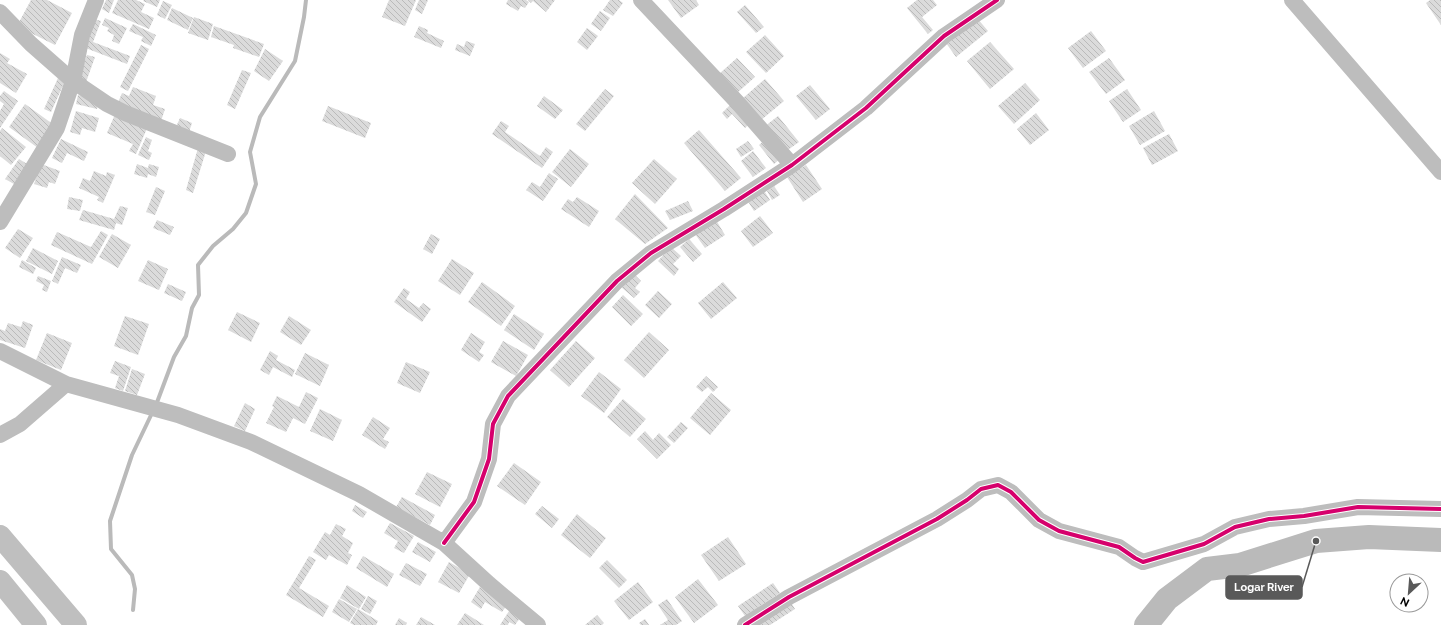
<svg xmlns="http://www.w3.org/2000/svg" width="1441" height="625" font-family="Raleway,sans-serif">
<defs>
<pattern id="building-back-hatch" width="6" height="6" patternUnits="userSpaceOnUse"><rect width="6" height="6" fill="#dbdbdb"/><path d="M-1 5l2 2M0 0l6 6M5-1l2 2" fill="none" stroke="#bababa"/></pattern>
</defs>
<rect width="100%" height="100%" fill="#fff"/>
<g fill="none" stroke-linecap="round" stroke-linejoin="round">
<path stroke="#bababa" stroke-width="4" d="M 156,405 L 174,357 L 186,336 L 192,308 L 199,295 L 198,265 L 213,246 L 233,229 L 246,213 L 256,184 L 250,152 L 260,117 L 295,61 L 304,17 L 306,0
M 133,610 L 135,589 L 132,575 L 111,549 L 110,521 L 132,455 L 153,411"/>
<path stroke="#bababa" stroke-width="24" d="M 1146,625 L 1167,599 L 1207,569 L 1240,565 L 1316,541 L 1369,537 L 1441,540"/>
</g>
<path fill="url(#building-back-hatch)" d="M 31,0 L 47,0 L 72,13 L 55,45 L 17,26 Z
M 106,0 L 114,0 L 109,13 L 102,9 Z
M 118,0 L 136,0 L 145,4 L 141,12 L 154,18 L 149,29 L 112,13 Z
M 144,0 L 160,0 L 157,7 L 143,1 Z
M 389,0 L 416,0 L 405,26 L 382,17 Z
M 419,0 L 428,0 L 422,14 L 415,10 Z
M 508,0 L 526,0 L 529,2 L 525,8 L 521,6 L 518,11 L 506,4 Z
M 528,0 L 555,0 L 546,12 L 533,1 L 531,3 Z
M 610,0 L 619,0 L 623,3 L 613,16 L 603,10 Z
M 668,0 L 696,0 L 699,5 L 681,18 Z
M 917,0 L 933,0 L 937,5 L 922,17 L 933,30 L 928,34 L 907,8 Z
M 1430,0 L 1441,0 L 1441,25 L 1426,3 Z
M 163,1 L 172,5 L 165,19 L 157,15 Z
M 745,5 L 764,27 L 756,33 L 737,12 Z
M 172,8 L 193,18 L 188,30 L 167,20 Z
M 600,11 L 610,18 L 601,31 L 591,24 Z
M 194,17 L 213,24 L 208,40 L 188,33 Z
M 105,18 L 127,28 L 119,44 L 112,41 L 114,35 L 107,31 L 109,28 L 102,25 Z
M 977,18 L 988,31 L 956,57 L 946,43 Z
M 94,19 L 101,21 L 93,42 L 130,56 L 127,64 L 83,47 Z
M 133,24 L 156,35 L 151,46 L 141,41 L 143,37 L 129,31 Z
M 214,26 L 264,44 L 259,57 L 233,48 L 234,45 L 211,37 Z
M 419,26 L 428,30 L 427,33 L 444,41 L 441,48 L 414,37 Z
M 587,28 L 598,36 L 587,50 L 577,42 Z
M 1091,31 L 1106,51 L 1083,68 L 1068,48 Z
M 765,35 L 784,56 L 766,73 L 746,52 Z
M 466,41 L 475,44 L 470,56 L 455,50 L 457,44 L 464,47 Z
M 990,42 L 1014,69 L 990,89 L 967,61 Z
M 141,45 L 149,49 L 128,91 L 120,87 Z
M 265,49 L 283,61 L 269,81 L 254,71 Z
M 0,53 L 10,59 L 7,63 L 27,74 L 16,93 L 0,83 Z
M 87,55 L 95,57 L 85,85 L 77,83 Z
M 737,58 L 755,77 L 737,93 L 719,74 Z
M 1109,58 L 1125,80 L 1106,94 L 1089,72 Z
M 242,70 L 251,73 L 235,109 L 227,105 Z
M 58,78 L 65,81 L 51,112 L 44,109 Z
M 765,79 L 784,101 L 760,121 L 742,99 Z
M 1025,83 L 1040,100 L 1014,124 L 998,106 Z
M 810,85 L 830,109 L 816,120 L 796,96 Z
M 133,87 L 156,96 L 153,105 L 165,109 L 161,121 L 117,105 L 122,93 L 129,96 Z
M 605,89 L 614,96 L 585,131 L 576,124 Z
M 1127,89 L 1141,110 L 1123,122 L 1109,101 Z
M 4,91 L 18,101 L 0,128 L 0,111 L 4,104 L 0,101 L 0,96 Z
M 78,95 L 99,101 L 97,109 L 76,104 Z
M 544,96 L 563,110 L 555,119 L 537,106 Z
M 733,102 L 751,122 L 745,128 L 732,114 L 727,119 L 722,113 Z
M 25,104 L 54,125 L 38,148 L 9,127 Z
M 328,106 L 371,123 L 365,138 L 322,121 Z
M 76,111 L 99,118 L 95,132 L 82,128 L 80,135 L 70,132 Z
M 1154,111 L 1165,131 L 1140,145 L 1129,126 Z
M 116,112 L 148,126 L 136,154 L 129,151 L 133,144 L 107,133 Z
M 1036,113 L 1049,130 L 1030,145 L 1017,129 Z
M 778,116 L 799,142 L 785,152 L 764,127 Z
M 180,118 L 192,123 L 189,132 L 176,127 Z
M 501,121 L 509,126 L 505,132 L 540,156 L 546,147 L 553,152 L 542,168 L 492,134 Z
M 2,128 L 26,147 L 11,165 L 0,156 L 0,131 Z
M 699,130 L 741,178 L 725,191 L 684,143 Z
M 1169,134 L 1178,151 L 1152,165 L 1143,148 Z
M 146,137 L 152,140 L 148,151 L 152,153 L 149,160 L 138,155 Z
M 61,139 L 88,152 L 84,161 L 67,153 L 62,163 L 52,158 Z
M 766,139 L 781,158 L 774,164 L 759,145 Z
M 748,141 L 754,149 L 741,157 L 736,149 Z
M 198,148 L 206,151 L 193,193 L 186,190 Z
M 570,149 L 589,164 L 571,187 L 552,172 Z
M 753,151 L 766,168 L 753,177 L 741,161 Z
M 19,159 L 27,164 L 14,184 L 5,179 Z
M 654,159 L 677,179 L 655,204 L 632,183 Z
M 41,164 L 60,171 L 55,184 L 49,182 L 47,188 L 34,184 Z
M 137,164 L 148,168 L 149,164 L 159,167 L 156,177 L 148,174 L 147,178 L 134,174 Z
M 806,165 L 822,189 L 803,202 L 787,177 Z
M 94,171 L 106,176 L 107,172 L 115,175 L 103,203 L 97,200 L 99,197 L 79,188 L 83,178 L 90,181 Z
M 549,173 L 558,179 L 543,201 L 526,190 L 532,182 L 540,187 Z
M 774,186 L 780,195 L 772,200 L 767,191 Z
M 156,187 L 165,191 L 155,215 L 146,212 Z
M 763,189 L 770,200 L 754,211 L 747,200 Z
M 635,194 L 668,228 L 645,244 L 615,219 Z
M 69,197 L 83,200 L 80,211 L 67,209 Z
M 577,197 L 599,211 L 589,227 L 561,209 L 568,199 L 573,202 Z
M 688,201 L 693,211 L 670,220 L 665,211 Z
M 120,206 L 128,208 L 122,225 L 116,223 L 114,230 L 79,220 L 83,210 L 114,219 Z
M 760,216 L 773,233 L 753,247 L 741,231 Z
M 157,220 L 174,227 L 170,235 L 153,228 Z
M 716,220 L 725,235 L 705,248 L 695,234 Z
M 18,229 L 33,238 L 20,258 L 5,248 Z
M 101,231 L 108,235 L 92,264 L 51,245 L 57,232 L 91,247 Z
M 112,234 L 131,245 L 118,268 L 99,257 Z
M 431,234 L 440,239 L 432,254 L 423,249 Z
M 689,239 L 702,254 L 693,262 L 680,247 Z
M 671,247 L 681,256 L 673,264 L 679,269 L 674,276 L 658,261 Z
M 33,248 L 58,261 L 52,274 L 26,261 Z
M 62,257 L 81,265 L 77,273 L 65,268 L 58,284 L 52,281 Z
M 452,259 L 474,273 L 460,295 L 438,281 Z
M 22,260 L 36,268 L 33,274 L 19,267 Z
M 148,260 L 168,269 L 159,290 L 138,281 Z
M 633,273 L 641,281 L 635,288 L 640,292 L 634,298 L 621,287 Z
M 38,276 L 51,281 L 47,292 L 42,290 L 44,285 L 36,281 Z
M 482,282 L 515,306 L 501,326 L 468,302 Z
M 723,282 L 737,298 L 711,319 L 698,303 Z
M 168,284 L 186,292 L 182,301 L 164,293 Z
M 404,288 L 410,292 L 406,299 L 419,308 L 423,303 L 431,309 L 422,322 L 394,302 Z
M 658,291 L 672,304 L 659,318 L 645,305 Z
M 623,295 L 643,314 L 631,326 L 612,307 Z
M 237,312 L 260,323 L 251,342 L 228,330 Z
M 514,314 L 544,334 L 534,350 L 504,330 Z
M 125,316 L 149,324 L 138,355 L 114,346 Z
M 289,316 L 311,330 L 301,345 L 280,332 Z
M 23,321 L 33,325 L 25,348 L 0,340 L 0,329 L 5,331 L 8,323 L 21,327 Z
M 649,332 L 669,350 L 644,378 L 624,360 Z
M 47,333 L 72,343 L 61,370 L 36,360 Z
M 471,333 L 485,342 L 479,352 L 484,355 L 479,362 L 461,350 Z
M 503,341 L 528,355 L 516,376 L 491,362 Z
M 576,341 L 595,358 L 569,387 L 550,370 Z
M 270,351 L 278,356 L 276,360 L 295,370 L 292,377 L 273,367 L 269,375 L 260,370 Z
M 305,353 L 329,365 L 320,386 L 295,374 Z
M 115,361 L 131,367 L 123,391 L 115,388 L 119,376 L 110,373 Z
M 406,362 L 430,372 L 420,393 L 397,383 Z
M 132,369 L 145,374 L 137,395 L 125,391 Z
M 599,372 L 621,389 L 604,413 L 581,396 Z
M 706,376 L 718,387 L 713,392 L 708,387 L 702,392 L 696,387 Z
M 306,392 L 318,398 L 305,424 L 293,418 L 286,432 L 266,423 L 274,407 L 272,406 L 277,396 L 299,407 Z
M 711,393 L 731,410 L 710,435 L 690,418 Z
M 623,399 L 646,419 L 630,437 L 607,417 Z
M 245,403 L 255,409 L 245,431 L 234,426 Z
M 320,409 L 342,420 L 333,441 L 310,431 Z
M 373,417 L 390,428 L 383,439 L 389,442 L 385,449 L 362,435 Z
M 681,422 L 688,428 L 674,443 L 667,437 Z
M 645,431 L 653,440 L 659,433 L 671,445 L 657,459 L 637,439 Z
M 514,463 L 541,482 L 525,505 L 497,486 Z
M 427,472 L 452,484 L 440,507 L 415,494 Z
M 402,497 L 435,515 L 430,525 L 396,507 Z
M 355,505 L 367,512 L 363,518 L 352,511 Z
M 542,506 L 559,519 L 552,528 L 535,514 Z
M 577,514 L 606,538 L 590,558 L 561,535 Z
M 390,523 L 414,536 L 404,553 L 394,548 L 398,541 L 384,533 Z
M 336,524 L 346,529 L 342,536 L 353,543 L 348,553 L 352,555 L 347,565 L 329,555 L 326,560 L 313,552 L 325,532 L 330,535 Z
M 728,537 L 746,564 L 719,581 L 701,555 Z
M 418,542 L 436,552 L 430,562 L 412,552 Z
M 309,556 L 316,560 L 299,588 L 329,606 L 323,617 L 286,595 Z
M 363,556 L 394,574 L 387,587 L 356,568 Z
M 607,560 L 627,580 L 619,588 L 599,568 Z
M 449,562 L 470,574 L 459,593 L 438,582 Z
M 406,563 L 427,574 L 420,586 L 399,575 Z
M 698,579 L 718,605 L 694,623 L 675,597 Z
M 638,582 L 653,602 L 629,620 L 614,601 Z
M 773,583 L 780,593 L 745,616 L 738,606 Z
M 347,585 L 366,597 L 359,609 L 340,598 Z
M 480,587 L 507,605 L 502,612 L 485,602 L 481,609 L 471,602 Z
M 368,596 L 377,601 L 370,614 L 361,609 Z
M 339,599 L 357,609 L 349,622 L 332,612 Z
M 667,599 L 682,621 L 676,625 L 660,625 L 668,620 L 658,605 Z
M 790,601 L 795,609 L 770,625 L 752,625 Z
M 358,609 L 378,621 L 376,625 L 354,625 L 350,623 Z
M 509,611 L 520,618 L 515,625 L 509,622 L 508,625 L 500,625 Z
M 465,613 L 484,625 L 457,625 Z
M 597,615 L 604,623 L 602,625 L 585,625 Z
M 421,617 L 435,625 L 416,625 Z
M 399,618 L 407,623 L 406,625 L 395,625 Z
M 645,619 L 649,625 L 641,625 L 639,623 Z"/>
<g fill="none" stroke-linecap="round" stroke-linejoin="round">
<path stroke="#bdbdbd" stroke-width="16" d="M 641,0 L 738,103 L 792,165
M 1292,0 L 1441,172
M 0,12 L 31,44 L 73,81 L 107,104 L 125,113 L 228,154
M 0,222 L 57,128 L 73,81 L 82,35 L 96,0
M 0,351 L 66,384 L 178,415 L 251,442 L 359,494 L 444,543 L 489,584 L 538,625
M 0,435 L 20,424 L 66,384
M 444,543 L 474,502 L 489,459 L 493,424 L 508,396 L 617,281 L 651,253 L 724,209 L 792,165 L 866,108 L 944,36 L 997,0
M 745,625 L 789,597 L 937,519 L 967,500 L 981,489 L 998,485 L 1011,492 L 1039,520 L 1059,531 L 1119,547 L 1135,558 L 1143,562 L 1204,544 L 1235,527 L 1269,519 L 1304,516 L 1358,507 L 1441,509"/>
<path stroke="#bfbfbf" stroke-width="22" d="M 0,536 L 76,625
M 0,581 L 36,625"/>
<defs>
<path id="cycleway" d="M 444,543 L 474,502 L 489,459 L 493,424 L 508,396 L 617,281 L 651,253 L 724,209 L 792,165 L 866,108 L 944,36 L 997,0
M 745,625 L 789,597 L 937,519 L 967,500 L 981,489 L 998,485 L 1011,492 L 1039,520 L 1059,531 L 1119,547 L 1135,558 L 1143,562 L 1204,544 L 1235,527 L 1269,519 L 1304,516 L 1358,507 L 1441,509"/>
</defs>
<use href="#cycleway" stroke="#fff" stroke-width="6"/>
<use href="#cycleway" stroke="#d6006c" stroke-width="4"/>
</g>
<path fill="none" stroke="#595959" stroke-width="1.5" d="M1316 541L1302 587"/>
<circle fill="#595959" stroke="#fff" stroke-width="1.5" cx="1316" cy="541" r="4"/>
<rect fill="#595959" stroke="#595959" stroke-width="1.5" x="1226" y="576" width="76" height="23" rx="4"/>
<g font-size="11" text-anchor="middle" font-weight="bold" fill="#fff">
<text x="1264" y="591">Logar River</text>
</g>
<g transform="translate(1409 593) rotate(206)"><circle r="19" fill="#ffffff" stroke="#999999"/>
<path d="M0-3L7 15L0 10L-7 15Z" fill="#595959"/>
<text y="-6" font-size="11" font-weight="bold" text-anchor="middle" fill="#000000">N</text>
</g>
</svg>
